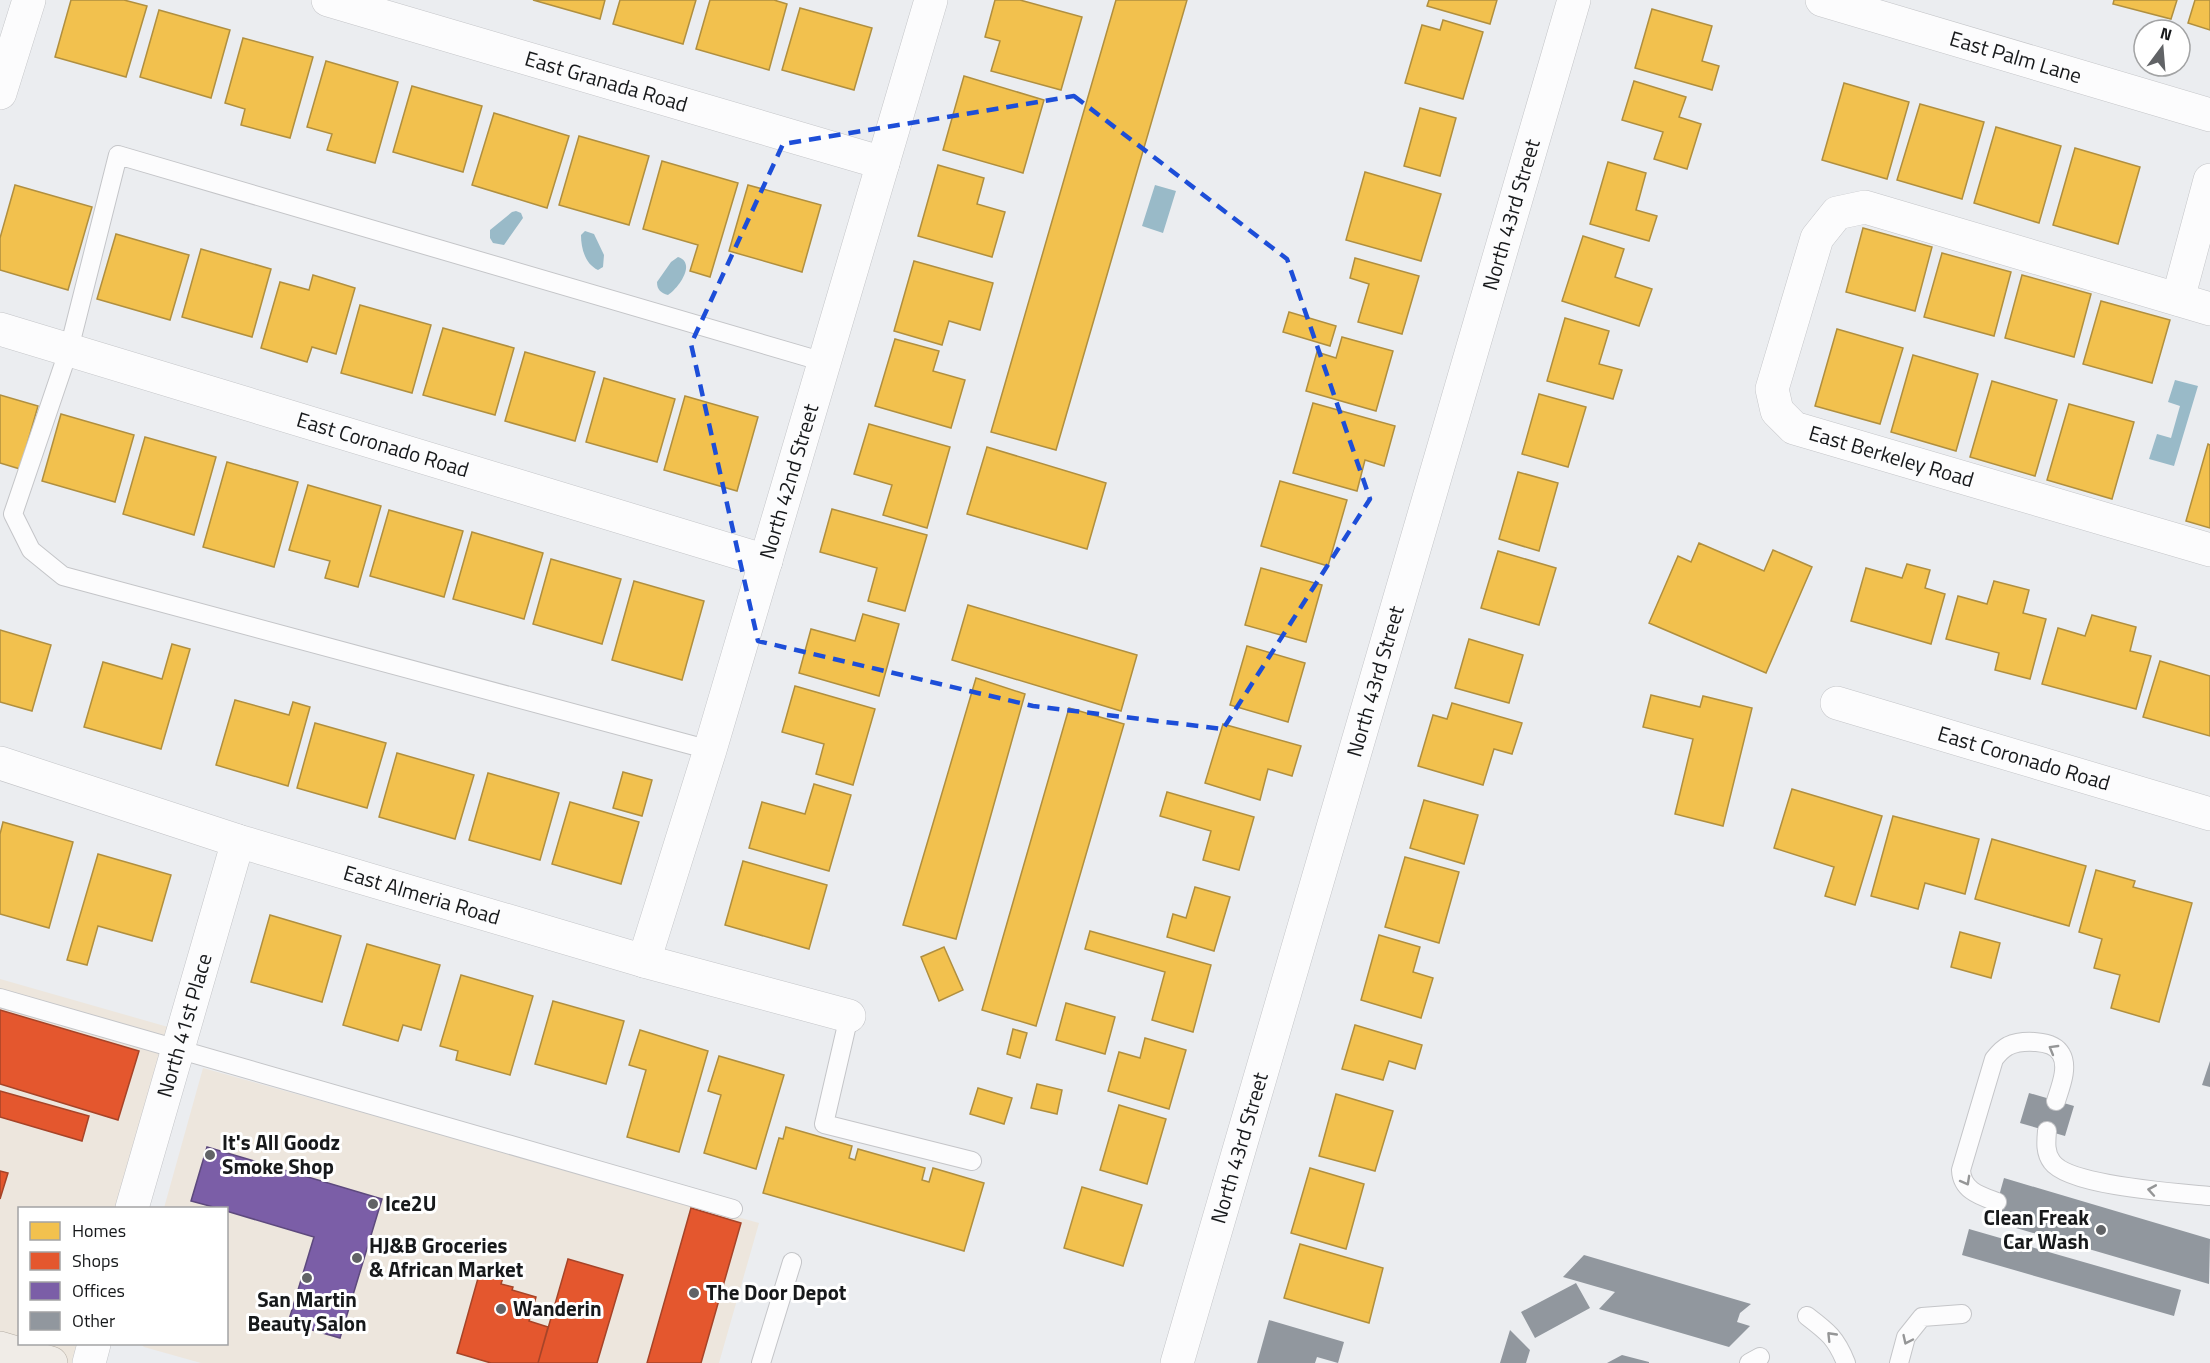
<svg xmlns="http://www.w3.org/2000/svg" width="2210" height="1363" font-family="'Titillium Web',sans-serif">
<rect width="100%" height="100%" fill="#ebedf0"/>
<path fill="#ede6dd" d="M 0,979 L 182,1031 L 132,1208 L 20,1208 L 20,1344 L 94,1344 L 89,1363 L 51,1363 L 0,1348 Z
M 203,1068 L 759,1223 L 719,1363 L 201,1363 L 144,1347 L 141,1344 L 226,1344 L 226,1208 L 164,1208 Z"/>
<path fill="#99bac8" d="M 1155,185 L 1176,191 L 1163,233 L 1142,226 Z
M 516,211 L 521,213 L 523,218 L 504,245 L 493,243 L 490,238 L 490,230 L 512,212 Z
M 585,231 L 594,234 L 604,255 L 603,267 L 598,270 C 585,264 581,248 581,235 Z
M 678,257 C 697,263 678,289 668,295 C 661,293 657,290 657,282 L 671,262 Z
M 2175,380 L 2198,386 L 2174,466 L 2149,459 L 2157,434 L 2171,438 L 2180,406 L 2168,402 Z"/>
<path fill="#f2c14e" stroke="#b08f3f" stroke-width="1.5" d="M 71,0 L 124,0 L 147,6 L 126,77 L 55,57 Z
M 533,0 L 605,0 L 600,19 Z
M 620,0 L 696,0 L 683,44 L 613,24 Z
M 710,0 L 774,0 L 787,4 L 769,70 L 696,49 Z
M 995,0 L 1020,0 L 1082,17 L 1061,90 L 991,71 L 1000,41 L 985,37 Z
M 1116,0 L 1187,0 L 1056,450 L 991,432 Z
M 1429,0 L 1497,0 L 1490,24 L 1427,6 Z
M 2114,0 L 2177,0 L 2171,19 L 2113,4 Z
M 2195,0 L 2210,0 L 2210,30 L 2188,23 Z
M 800,8 L 872,28 L 854,90 L 782,70 Z
M 1652,9 L 1712,26 L 1702,61 L 1719,66 L 1712,90 L 1635,68 Z
M 159,10 L 230,30 L 211,98 L 140,77 Z
M 1443,20 L 1483,32 L 1463,99 L 1405,83 L 1422,25 L 1440,30 Z
M 243,38 L 313,57 L 290,138 L 241,125 L 245,109 L 225,103 Z
M 326,61 L 398,82 L 375,163 L 327,150 L 332,134 L 307,127 Z
M 964,76 L 1044,100 L 1023,173 L 943,150 Z
M 1634,81 L 1686,97 L 1679,117 L 1701,124 L 1687,169 L 1654,159 L 1663,132 L 1622,120 Z
M 1844,83 L 1909,102 L 1887,179 L 1822,160 Z
M 412,86 L 482,106 L 463,172 L 393,152 Z
M 1920,104 L 1984,122 L 1962,199 L 1897,180 Z
M 1420,108 L 1456,118 L 1440,176 L 1404,166 Z
M 494,113 L 569,136 L 547,208 L 472,185 Z
M 1996,127 L 2061,146 L 2039,223 L 1974,203 Z
M 579,136 L 649,156 L 629,225 L 559,205 Z
M 2075,148 L 2140,167 L 2118,244 L 2053,225 Z
M 662,161 L 738,183 L 710,277 L 690,271 L 698,245 L 643,229 Z
M 1608,162 L 1646,173 L 1636,210 L 1657,216 L 1649,241 L 1590,224 Z
M 938,165 L 984,178 L 977,204 L 1005,212 L 992,257 L 918,236 Z
M 1365,172 L 1441,194 L 1421,261 L 1346,240 Z
M 15,185 L 92,207 L 68,290 L 0,270 L 0,238 Z
M 748,185 L 821,205 L 802,272 L 729,251 Z
M 1863,228 L 1932,247 L 1915,311 L 1846,292 Z
M 116,234 L 189,255 L 170,320 L 97,299 Z
M 1583,236 L 1624,249 L 1615,277 L 1652,289 L 1639,326 L 1562,301 Z
M 201,249 L 271,269 L 252,337 L 182,317 Z
M 1942,253 L 2011,272 L 1994,336 L 1924,317 Z
M 1355,258 L 1419,276 L 1402,334 L 1358,322 L 1369,284 L 1350,278 Z
M 914,261 L 993,283 L 980,330 L 949,321 L 942,345 L 894,331 Z
M 313,275 L 355,288 L 336,354 L 312,347 L 307,362 L 261,348 L 280,282 L 309,290 Z
M 2022,275 L 2091,294 L 2074,357 L 2005,338 Z
M 2101,301 L 2170,320 L 2152,383 L 2083,364 Z
M 360,305 L 431,325 L 412,393 L 341,373 Z
M 1289,312 L 1336,326 L 1330,346 L 1283,332 Z
M 1565,318 L 1609,331 L 1599,364 L 1622,370 L 1613,399 L 1547,381 Z
M 443,328 L 514,348 L 495,415 L 423,395 Z
M 1837,329 L 1903,348 L 1880,424 L 1815,406 Z
M 1342,337 L 1393,351 L 1376,411 L 1306,391 L 1317,352 L 1336,358 Z
M 895,339 L 939,351 L 933,371 L 965,380 L 951,428 L 875,406 Z
M 525,352 L 595,372 L 575,441 L 505,421 Z
M 1913,355 L 1978,374 L 1956,451 L 1891,432 Z
M 604,378 L 675,399 L 657,462 L 586,442 Z
M 1992,381 L 2057,400 L 2035,476 L 1970,457 Z
M 1539,394 L 1586,407 L 1568,467 L 1522,454 Z
M 0,395 L 38,406 L 20,469 L 0,463 Z
M 685,396 L 758,417 L 737,491 L 664,470 Z
M 1313,403 L 1395,426 L 1384,466 L 1365,460 L 1357,491 L 1293,473 Z
M 2069,404 L 2134,422 L 2112,499 L 2047,480 Z
M 61,414 L 134,435 L 115,502 L 42,481 Z
M 869,424 L 950,447 L 927,528 L 883,515 L 892,485 L 854,474 Z
M 145,437 L 216,457 L 194,535 L 123,514 Z
M 2208,444 L 2210,445 L 2210,528 L 2186,521 Z
M 987,447 L 1106,483 L 1087,549 L 967,514 Z
M 227,462 L 298,482 L 274,567 L 203,547 Z
M 1518,472 L 1558,483 L 1539,551 L 1499,539 Z
M 1280,481 L 1347,500 L 1328,566 L 1261,546 Z
M 308,485 L 381,506 L 358,587 L 325,578 L 330,561 L 289,550 Z
M 832,509 L 927,535 L 905,611 L 868,601 L 877,568 L 820,552 Z
M 389,510 L 463,531 L 444,597 L 370,576 Z
M 472,532 L 543,553 L 524,619 L 453,599 Z
M 1699,543 L 1764,571 L 1773,550 L 1812,567 L 1766,673 L 1649,623 L 1678,556 L 1691,562 Z
M 1498,551 L 1556,568 L 1539,625 L 1481,608 Z
M 551,559 L 621,579 L 602,644 L 533,624 Z
M 1907,564 L 1930,570 L 1925,588 L 1945,594 L 1931,644 L 1851,621 L 1866,568 L 1902,578 Z
M 1261,568 L 1322,585 L 1306,642 L 1245,625 Z
M 634,581 L 704,601 L 682,680 L 612,660 Z
M 1994,581 L 2029,590 L 2023,613 L 2046,619 L 2030,679 L 1995,670 L 1999,653 L 1946,639 L 1958,596 L 1987,604 Z
M 968,605 L 1137,655 L 1121,711 L 952,660 Z
M 863,614 L 899,624 L 879,696 L 799,673 L 811,629 L 855,641 Z
M 2092,615 L 2136,627 L 2130,651 L 2151,656 L 2136,709 L 2042,684 L 2058,628 L 2085,636 Z
M 0,630 L 51,645 L 32,711 L 0,702 Z
M 1469,639 L 1523,655 L 1509,703 L 1455,688 Z
M 172,644 L 190,649 L 161,749 L 84,727 L 103,662 L 162,679 Z
M 1247,646 L 1305,663 L 1288,722 L 1230,705 Z
M 2160,661 L 2210,676 L 2210,736 L 2143,717 Z
M 976,678 L 1025,694 L 956,939 L 903,925 Z
M 795,686 L 875,709 L 853,785 L 816,774 L 824,744 L 782,732 Z
M 1651,695 L 1700,707 L 1703,696 L 1752,708 L 1723,826 L 1675,814 L 1693,739 L 1643,727 Z
M 235,700 L 289,715 L 293,702 L 310,707 L 288,786 L 216,765 Z
M 1452,703 L 1522,723 L 1512,754 L 1494,749 L 1483,785 L 1418,766 L 1433,715 L 1447,719 Z
M 1069,708 L 1124,724 L 1036,1026 L 982,1010 Z
M 315,723 L 386,743 L 367,808 L 297,788 Z
M 1223,724 L 1301,746 L 1292,776 L 1268,769 L 1260,800 L 1205,783 Z
M 397,753 L 474,775 L 455,839 L 379,817 Z
M 623,772 L 652,780 L 642,816 L 613,808 Z
M 488,773 L 559,793 L 540,860 L 469,840 Z
M 814,784 L 851,795 L 829,871 L 749,848 L 762,802 L 805,814 Z
M 1792,789 L 1882,816 L 1855,905 L 1825,896 L 1834,867 L 1774,848 Z
M 1167,792 L 1254,817 L 1239,870 L 1203,860 L 1211,831 L 1160,816 Z
M 1424,800 L 1478,815 L 1464,864 L 1410,848 Z
M 570,802 L 639,822 L 621,884 L 552,864 Z
M 1893,816 L 1979,839 L 1965,894 L 1925,883 L 1918,909 L 1871,896 Z
M 3,822 L 73,842 L 49,928 L 0,914 L 0,834 Z
M 1992,839 L 2086,866 L 2069,926 L 1975,899 Z
M 98,854 L 171,875 L 152,941 L 98,926 L 87,965 L 67,960 Z
M 1405,857 L 1459,872 L 1439,943 L 1385,927 Z
M 743,861 L 827,885 L 809,949 L 725,925 Z
M 2096,870 L 2135,881 L 2133,887 L 2192,903 L 2159,1022 L 2111,1008 L 2120,975 L 2094,968 L 2102,939 L 2079,932 Z
M 1195,887 L 1230,897 L 1214,951 L 1167,937 L 1173,914 L 1186,918 Z
M 270,915 L 341,936 L 322,1002 L 251,982 Z
M 1090,931 L 1211,965 L 1193,1032 L 1152,1020 L 1165,972 L 1085,949 Z
M 1960,932 L 2000,943 L 1991,978 L 1951,967 Z
M 1379,935 L 1420,947 L 1413,972 L 1433,978 L 1421,1018 L 1361,1000 Z
M 367,944 L 440,965 L 421,1030 L 403,1025 L 398,1041 L 343,1025 Z
M 944,947 L 963,990 L 939,1001 L 921,957 Z
M 461,975 L 533,996 L 510,1075 L 456,1060 L 458,1051 L 440,1046 Z
M 553,1001 L 624,1021 L 606,1084 L 535,1064 Z
M 1066,1003 L 1115,1017 L 1105,1054 L 1056,1040 Z
M 1355,1025 L 1422,1045 L 1415,1069 L 1389,1061 L 1383,1080 L 1342,1069 Z
M 1013,1029 L 1027,1033 L 1020,1058 L 1007,1054 Z
M 640,1030 L 708,1051 L 679,1152 L 627,1137 L 646,1070 L 629,1065 Z
M 1145,1038 L 1186,1050 L 1169,1109 L 1108,1091 L 1119,1052 L 1140,1058 Z
M 719,1056 L 784,1075 L 756,1169 L 704,1153 L 721,1095 L 708,1091 Z
M 1037,1084 L 1062,1090 L 1057,1114 L 1031,1108 Z
M 978,1088 L 1012,1098 L 1004,1124 L 970,1114 Z
M 1336,1094 L 1393,1111 L 1375,1171 L 1319,1156 Z
M 1119,1105 L 1166,1119 L 1147,1184 L 1100,1170 Z
M 786,1127 L 852,1146 L 849,1158 L 855,1160 L 858,1149 L 925,1168 L 922,1180 L 929,1182 L 933,1168 L 984,1183 L 964,1251 L 763,1193 L 779,1138 L 783,1139 Z
M 1310,1168 L 1364,1184 L 1346,1249 L 1291,1233 Z
M 1082,1187 L 1142,1205 L 1123,1266 L 1064,1248 Z
M 1300,1244 L 1383,1268 L 1369,1323 L 1284,1298 Z"/>
<path fill="#e4572e" stroke="#a64428" stroke-width="1.5" d="M 0,1010 L 139,1051 L 118,1120 L 0,1084 Z
M 0,1091 L 89,1116 L 82,1141 L 0,1117 Z
M 0,1171 L 8,1173 L 0,1199 Z
M 691,1208 L 741,1223 L 701,1363 L 647,1363 Z
M 568,1259 L 623,1275 L 597,1363 L 538,1363 Z
M 482,1264 L 505,1271 L 501,1284 L 513,1287 L 512,1290 L 536,1297 L 529,1321 L 548,1327 L 538,1363 L 491,1363 L 457,1353 Z"/>
<path fill="#7b5ea7" stroke="#5d497d" stroke-width="1.5" d="M 207,1147 L 382,1199 L 340,1338 L 288,1323 L 314,1237 L 226,1211 L 226,1208 L 217,1208 L 191,1201 Z"/>
<path fill="#91979e" d="M 2210,1061 L 2210,1087 L 2202,1085 Z
M 2029,1093 L 2074,1106 L 2065,1136 L 2020,1123 Z
M 2004,1178 L 2210,1239 L 2209,1284 L 1992,1221 Z
M 1969,1229 L 2181,1290 L 2174,1316 L 1962,1255 Z
M 1584,1255 L 1751,1304 L 1740,1313 L 1737,1322 L 1750,1326 L 1729,1347 L 1599,1309 L 1615,1292 L 1563,1277 Z
M 1576,1283 L 1590,1308 L 1535,1338 L 1521,1312 Z
M 1269,1320 L 1344,1342 L 1338,1363 L 1317,1357 L 1315,1363 L 1257,1363 Z
M 1510,1330 L 1530,1350 L 1526,1363 L 1500,1363 Z
M 1622,1355 L 1649,1362 L 1649,1363 L 1607,1363 Z"/>
<g fill="none" stroke-linecap="round" stroke-linejoin="round">
<defs>
<path id="service" d="M 710,750 L 63,576 L 31,550 L 13,514 L 69,349 L 118,155 L 824,362
M 0,998 L 733,1209
M 849,1016 L 824,1124 L 972,1161
M 2047,1131 C 2046,1142 2045,1153 2052,1162 C 2069,1186 2179,1193 2210,1196
M 1997,1202 C 1981,1196 1962,1191 1961,1170 L 1994,1059 C 1998,1054 2002,1049 2008,1046 C 2021,1040 2053,1039 2061,1054 C 2069,1067 2060,1088 2056,1101
M 1807,1316 C 1828,1332 1836,1338 1846,1363
M 761,1363 L 792,1262
M 1749,1363 L 1760,1357
M 1899,1363 L 1906,1337 L 1922,1317 L 1962,1314"/>
<g id="minor">
<path id="s1" d="M 328,0 L 883,163"/>
<path d="M 0,93 L 29,0"/>
<path d="M 2178,299 L 2210,180"/>
<path id="s2" d="M 2210,309 L 1865,207 L 1837,213 L 1817,238 L 1772,389 L 1777,411 L 1794,428 L 2210,550"/>
<path id="s3" d="M 0,329 L 766,561"/>
<path id="s4" d="M 1837,703 L 2210,814"/>
<path id="s5" d="M 0,763 L 238,841 L 644,961 L 849,1016"/>
<path id="s6" d="M 644,961 L 710,750 L 931,0"/>
<path id="s7" d="M 132,1208 L 238,841"/>
<path d="M 89,1363 L 94,1344"/>
<path id="s8" d="M 1177,1363 L 1574,0"/>
</g>
<g id="tertiary">
<path id="s9" d="M 1822,0 L 2210,115"/>
</g>
<path id="primary" d="M 0,1348 L 51,1363"/>
</defs>
<use href="#service" stroke="#c4c5c8" stroke-width="20"/>
<use href="#minor" stroke="#c4c5c8" stroke-width="34"/>
<use href="#tertiary" stroke="#c4c5c8" stroke-width="34"/>
<use href="#primary" stroke="#b5aea5" stroke-width="34"/>
<use href="#service" stroke="#fcfcfd" stroke-width="18"/>
<use href="#minor" stroke="#fcfcfd" stroke-width="33"/>
<use href="#tertiary" stroke="#fcfcfd" stroke-width="33"/>
<use href="#primary" stroke="#f0ece7" stroke-width="33"/>
</g>
<defs><path id="oneway-chevron" d="M-2-3.5L2.5 0L-2 3.5" fill="none" stroke-width="1.6" stroke-linecap="round" stroke-linejoin="round" transform="scale(1.5)"/></defs>
<g stroke="#959697">
<use href="#oneway-chevron" transform="translate(2053 1049) rotate(-150)"/>
<use href="#oneway-chevron" transform="translate(1966 1181) rotate(61)"/>
<use href="#oneway-chevron" transform="translate(2152 1190) rotate(-170)"/>
<use href="#oneway-chevron" transform="translate(1831 1336) rotate(-134)"/>
<use href="#oneway-chevron" transform="translate(1907 1340) rotate(115)"/>
</g>
<path fill="none" stroke="#1d4ed8" stroke-width="4.5" stroke-dasharray="12 8" stroke-linejoin="round" d="M 1074,96 L 1287,259 L 1370,499 L 1223,729 L 1033,706 L 758,641 L 691,344 L 783,144 Z"/>
<g fill="#616366" stroke="#fff" stroke-width="2">
<circle cx="210" cy="1155" r="6"/>
<circle cx="373" cy="1204" r="6"/>
<circle cx="2101" cy="1230" r="6"/>
<circle cx="357" cy="1258" r="6"/>
<circle cx="307" cy="1278" r="6"/>
<circle cx="694" cy="1293" r="6"/>
<circle cx="501" cy="1309" r="6"/>
</g>
<g text-anchor="middle" stroke-width="6" stroke-linejoin="round" paint-order="stroke">
<g font-size="21" fill="#17191b" stroke="#fff">
<text dy="7" stroke="none"><textPath href="#s9" startOffset="202">East Palm Lane</textPath></text>
<text dy="7" stroke="none"><textPath href="#s1" startOffset="290">East Granada Road</textPath></text>
<text dy="7" stroke="none"><textPath href="#s8" startOffset="1196">North 43rd Street</textPath></text>
<text dy="7" stroke="none"><textPath href="#s3" startOffset="400">East Coronado Road</textPath></text>
<text dy="7" stroke="none"><textPath href="#s2" startOffset="726">East Berkeley Road</textPath></text>
<text dy="7" stroke="none"><textPath href="#s6" startOffset="501">North 42nd Street</textPath></text>
<text dy="7" stroke="none"><textPath href="#s8" startOffset="710">North 43rd Street</textPath></text>
<text dy="7" stroke="none"><textPath href="#s4" startOffset="195">East Coronado Road</textPath></text>
<text dy="7" stroke="none"><textPath href="#s5" startOffset="442">East Almeria Road</textPath></text>
<text dy="7" stroke="none"><textPath href="#s7" startOffset="190">North 41st Place</textPath></text>
<text dy="7" stroke="none"><textPath href="#s8" startOffset="224">North 43rd Street</textPath></text>
</g>
<g font-size="21" font-weight="bold" fill="#17191b" stroke="#fff" text-anchor="start">
<text x="222" y="1150">It's All Goodz<tspan x="222" dy="24">Smoke Shop</tspan></text>
<text x="385" y="1211">Ice2U</text>
<text x="2089" y="1225" text-anchor="end">Clean Freak<tspan x="2089" dy="24">Car Wash</tspan></text>
<text x="369" y="1253">HJ&amp;B Groceries<tspan x="369" dy="24">&amp; African Market</tspan></text>
<text x="706" y="1300">The Door Depot</text>
<text x="307" y="1307" text-anchor="middle">San Martin<tspan x="307" dy="24">Beauty Salon</tspan></text>
<text x="513" y="1316">Wanderin</text>
</g>
</g>
<rect x="18" y="1207" width="210" height="138" fill="#ffffff" stroke="#a2a3a4" stroke-width="1.5"/>
<rect x="30" y="1222" width="30" height="18" fill="#f2c14e" stroke="#a2a3a4" stroke-width="1.5"/>
<text x="72" y="1237" font-size="18" fill="#17191b">Homes</text>
<rect x="30" y="1252" width="30" height="18" fill="#e4572e" stroke="#a2a3a4" stroke-width="1.5"/>
<text x="72" y="1267" font-size="18" fill="#17191b">Shops</text>
<rect x="30" y="1282" width="30" height="18" fill="#7b5ea7" stroke="#a2a3a4" stroke-width="1.5"/>
<text x="72" y="1297" font-size="18" fill="#17191b">Offices</text>
<rect x="30" y="1312" width="30" height="18" fill="#91979e" stroke="#a2a3a4" stroke-width="1.5"/>
<text x="72" y="1327" font-size="18" fill="#17191b">Other</text>
<g transform="translate(2162 48) rotate(16)"><circle r="28" fill="#ffffff" stroke="#a2a3a4" stroke-width="1.5"/>
<path d="M0-4.5L10 22L0 15L-10 22Z" fill="#616366"/>
<text y="-9" font-size="16" font-weight="bold" text-anchor="middle" fill="#17191b">N</text>
</g>
</svg>
